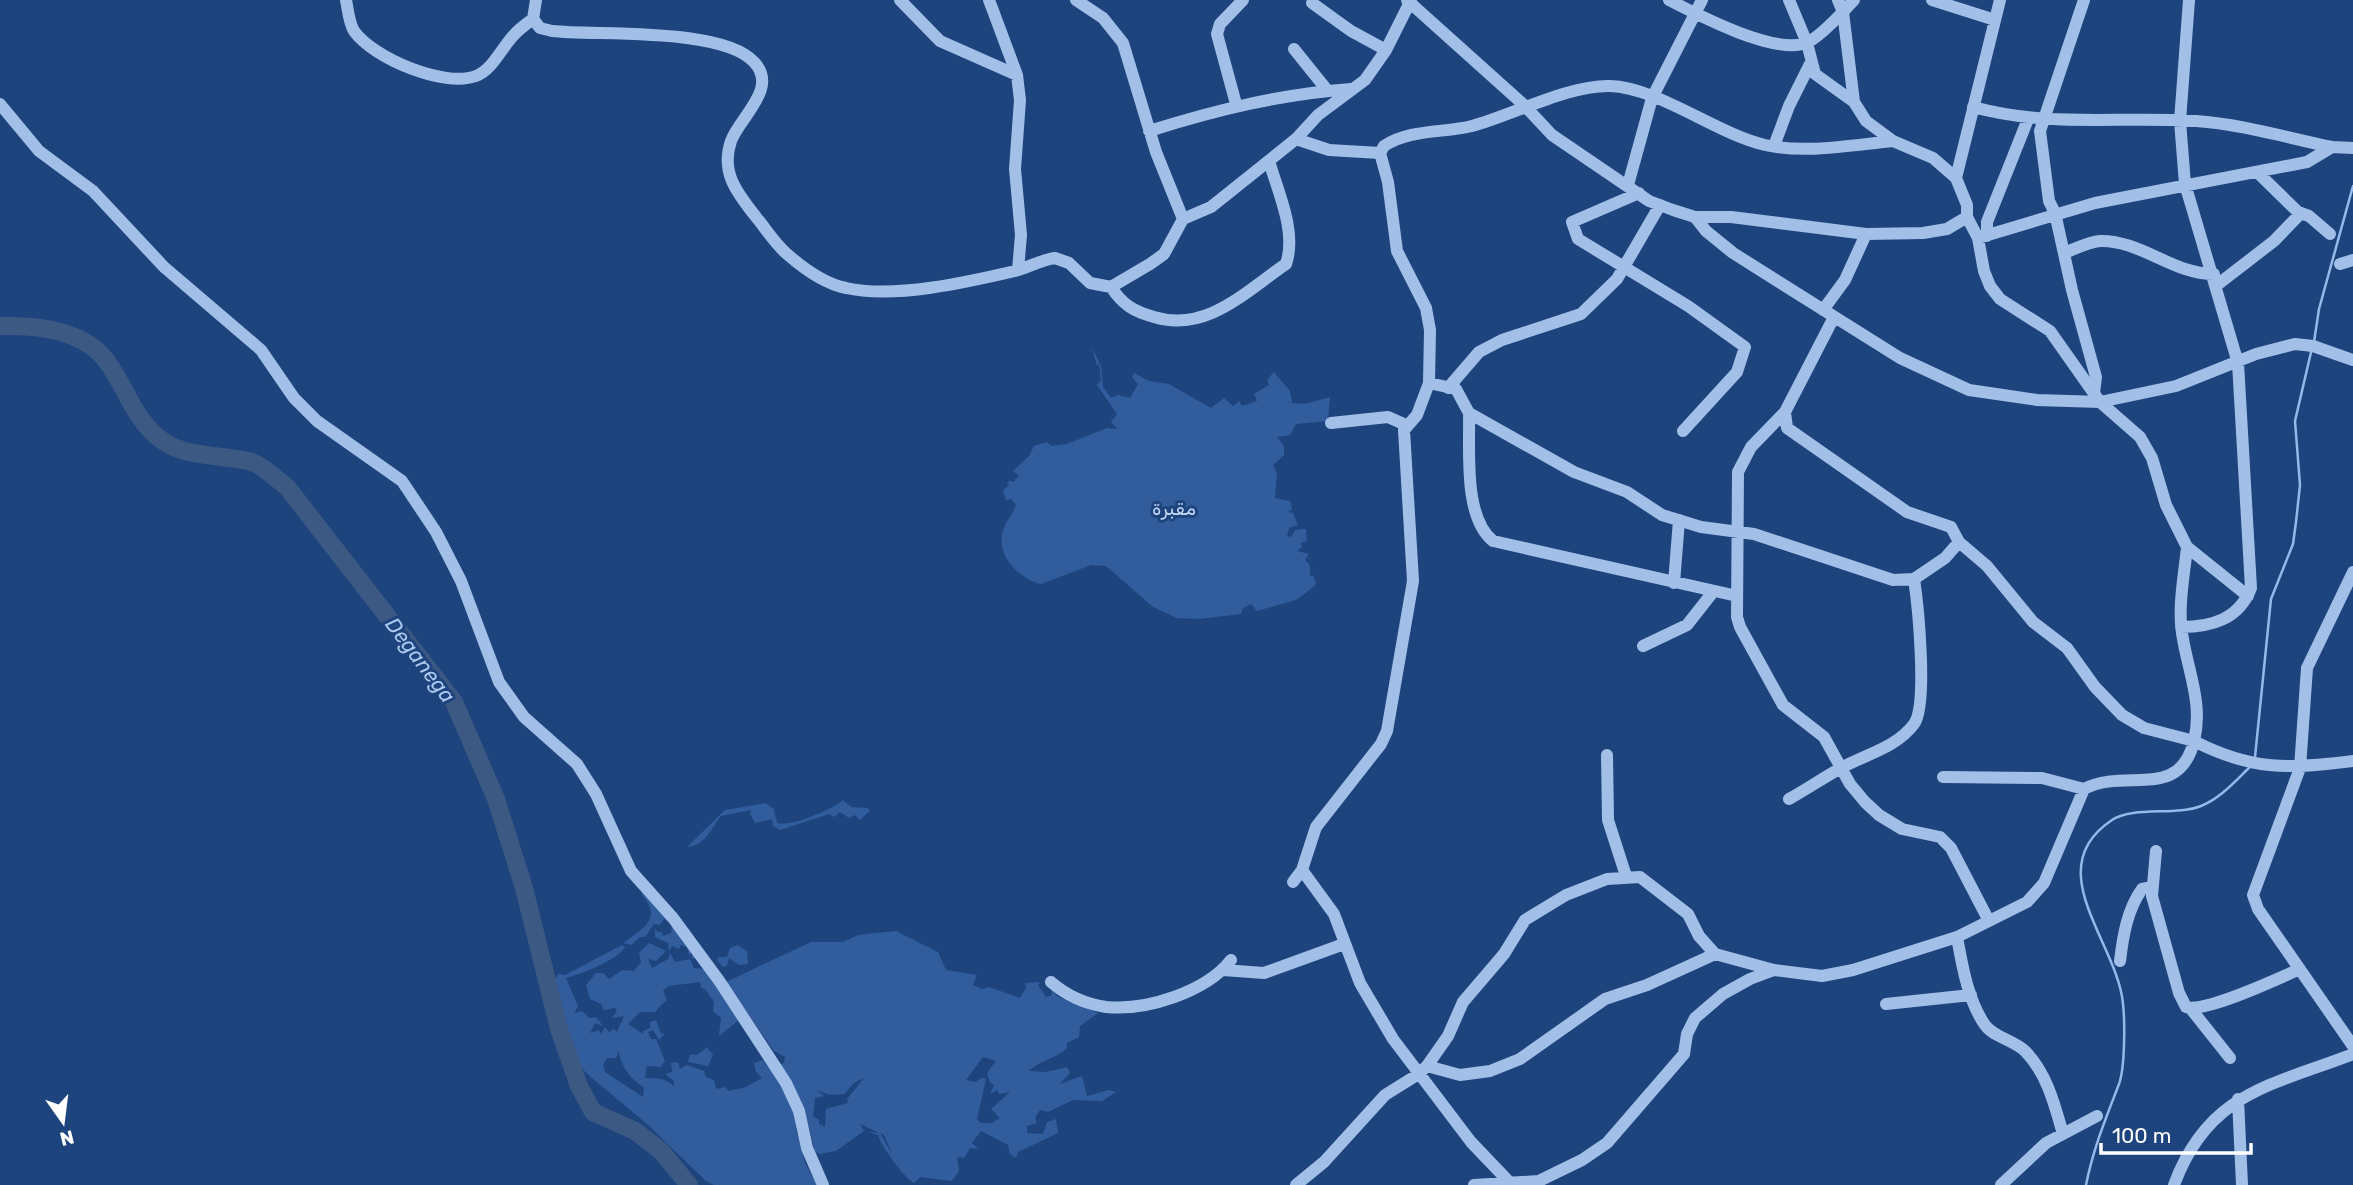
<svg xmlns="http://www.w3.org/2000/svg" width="2353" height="1185" font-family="Rubik,Cairo,sans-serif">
<rect width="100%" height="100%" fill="#1e447e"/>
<path fill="#315d9d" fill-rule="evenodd" d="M 1092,348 L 1101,366 L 1103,387 L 1111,398 L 1118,395 L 1130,398 L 1138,384 L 1132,377 L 1134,373 L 1149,381 L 1169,384 L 1211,408 L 1224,398 L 1233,406 L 1239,401 L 1242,406 L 1257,401 L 1254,394 L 1269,385 L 1267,380 L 1274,372 L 1290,391 L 1292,403 L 1305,404 L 1330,397 L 1328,421 L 1296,424 L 1290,435 L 1277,437 L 1284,446 L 1284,455 L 1273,465 L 1277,474 L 1275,498 L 1290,501 L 1292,510 L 1288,512 L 1293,513 L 1298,525 L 1289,528 L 1287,536 L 1291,537 L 1295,530 L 1306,529 L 1307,541 L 1301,543 L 1302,547 L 1297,551 L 1309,554 L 1305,560 L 1310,565 L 1310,576 L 1313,575 L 1316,584 L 1312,588 L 1296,600 L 1257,611 L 1251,604 L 1243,608 L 1241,614 L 1199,619 L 1177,618 L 1153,607 L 1106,566 L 1091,565 L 1041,584 C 1022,580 998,559 1002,536 C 1003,525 1012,515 1016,505 L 1011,499 L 1006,500 L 1003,491 L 1009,485 L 1007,483 L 1010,480 L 1013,482 L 1019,476 L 1013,471 L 1029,456 L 1034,446 L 1047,442 L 1051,446 L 1067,444 L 1107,428 L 1117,429 L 1111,422 L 1117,414 L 1097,385 L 1101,380 L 1099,363 L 1097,366 Z
M 843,800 L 851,807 L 868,808 L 870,811 L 860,820 L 855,815 L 849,818 L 840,812 L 834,817 L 829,814 L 780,830 L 773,826 L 772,819 L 755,823 L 750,814 L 751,810 L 721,816 C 710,830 706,845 687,847 L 725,810 L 765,803 L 774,809 L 777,823 C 790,828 835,808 843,800 Z
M 641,891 L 671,920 L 714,977 L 739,1020 L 719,1036 L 721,1018 L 713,1011 L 714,1002 L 705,989 L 701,988 L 700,982 L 669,986 L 663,991 L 667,1000 C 648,1015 665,1012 640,1012 L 628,1024 L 643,1034 L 643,1031 L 650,1028 L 650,1022 L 656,1020 L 661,1034 L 665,1033 L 659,1040 L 653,1030 L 648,1032 L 651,1039 L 656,1039 L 665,1061 L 661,1067 L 647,1066 L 645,1078 C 658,1078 668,1079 674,1087 L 674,1081 L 665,1074 L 672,1072 L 671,1063 L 678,1062 L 680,1069 L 687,1065 L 704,1071 L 706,1077 L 714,1080 L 716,1089 L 725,1087 L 729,1091 L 746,1087 L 762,1078 L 756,1072 L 754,1063 L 763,1060 C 768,1069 777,1073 782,1081 C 788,1091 800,1119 796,1129 L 805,1163 L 817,1185 L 714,1185 L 706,1181 L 647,1124 L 586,1073 L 580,1065 C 572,1039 542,1001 558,974 L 565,975 L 622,945 L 625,947 C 619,959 584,973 566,978 L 578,1006 L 574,1013 L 582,1011 L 589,1018 L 596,1017 L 603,1026 L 595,1023 L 590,1033 L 599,1030 L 601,1034 L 605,1027 L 609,1032 L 614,1029 L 617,1032 L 624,1016 L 612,1018 L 617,1011 L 615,1008 L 604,1010 L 601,1004 L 590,999 L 586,985 L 596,973 L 603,973 L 609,979 L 622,970 L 634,971 L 641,962 L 639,953 L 649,943 L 666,951 L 656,961 L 648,959 L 652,968 L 668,959 L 670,953 L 675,962 L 690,959 L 694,968 L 705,969 L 701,960 L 691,958 L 693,953 L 689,955 L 687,947 L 681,945 L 679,949 L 672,946 L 669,952 L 668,943 L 655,937 L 655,929 L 659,933 L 661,931 L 663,936 L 671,933 L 672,924 L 664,919 L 660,925 L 654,924 L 645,937 L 640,937 L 631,945 L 623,943 C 637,932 657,923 649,905 C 647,900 642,897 641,891 ZM 619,1051 C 619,1063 632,1082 644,1087 L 643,1097 L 605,1072 L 603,1065 L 607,1058 L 616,1058 Z
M 896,931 L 938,952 L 946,970 L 977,975 L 973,985 L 982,989 L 989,987 L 1020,998 L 1026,988 L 1025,983 L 1040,982 L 1038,985 L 1046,997 L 1052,995 L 1051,989 L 1058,997 L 1098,1013 L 1080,1026 L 1079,1037 L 1067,1043 L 1067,1048 C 1056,1059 1040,1060 1029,1071 L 1046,1072 L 1067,1067 L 1070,1073 L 1060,1084 L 1082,1076 L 1087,1096 L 1109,1090 L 1116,1092 L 1102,1101 L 1073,1100 L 1048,1112 L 1040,1110 L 1035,1118 L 1037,1123 L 1027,1126 L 1027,1133 L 1043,1134 L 1047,1122 L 1056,1119 L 1058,1133 L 1018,1152 L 1016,1158 L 1010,1154 L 1008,1145 L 981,1131 L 972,1143 L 978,1149 L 970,1148 L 964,1158 L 957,1157 L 959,1171 L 952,1181 L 920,1177 L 914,1183 C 902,1176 880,1144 878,1135 L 869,1132 L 880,1133 L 892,1154 L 884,1135 L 860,1124 L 864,1131 L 836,1151 L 820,1154 L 815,1152 L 805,1111 L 790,1084 L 791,1079 L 779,1065 L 784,1063 L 785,1057 L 774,1051 L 726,982 L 811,942 L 843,942 L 858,935 ZM 983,1057 L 996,1061 L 987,1073 L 990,1083 L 994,1085 L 990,1094 L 997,1090 L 999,1094 L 1010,1092 L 991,1109 L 1000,1118 L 992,1123 L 981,1123 L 977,1119 L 986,1079 L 981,1078 L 976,1082 L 966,1080 ZM 864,1078 L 847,1099 L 848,1103 L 826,1109 L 825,1127 L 819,1124 L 819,1120 L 813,1116 L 815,1098 L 824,1096 L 817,1090 L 829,1095 L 844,1094 L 855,1082 Z
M 737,945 L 747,951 L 748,964 L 739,965 L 729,958 L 727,966 L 723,967 L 717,960 L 719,957 L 727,957 L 730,948 Z
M 707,1047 L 713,1055 L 708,1066 L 688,1062 L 690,1054 L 697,1055 Z"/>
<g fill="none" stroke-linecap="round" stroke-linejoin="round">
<path stroke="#95b9ea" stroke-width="2.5" d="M 2314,342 L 2319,309 L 2353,186
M 2255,757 L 2271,599 L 2293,544 L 2296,522 L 2300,485 L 2295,421 L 2312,348
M 2086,1185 C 2093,1149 2106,1118 2119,1084 C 2125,1068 2125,1022 2123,1004 C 2118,943 2038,869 2112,820 C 2133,806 2176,816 2201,806 C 2221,798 2236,780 2251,766"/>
<path stroke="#3c5983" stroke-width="18" d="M 0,326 C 36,325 85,329 108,363 C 127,389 135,422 163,441 C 189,459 224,454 252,462 C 264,466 277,480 287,487 L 454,702 L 496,799 L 524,888 L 559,1029 L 579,1086 L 593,1112 L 635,1131 L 661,1151 L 689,1185"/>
<path stroke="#a2bfe8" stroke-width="12" d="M 346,0 C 348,10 349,23 354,31 C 373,58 444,88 476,76 C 492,70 501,49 513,36 C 518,30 526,24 533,19
M 536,0 L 533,19 L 540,28 L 552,31 C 598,36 722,27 754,62 C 779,88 740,117 731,141 C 720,173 738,194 756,217 C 766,229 775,244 787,254 C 803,268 825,284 846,288 C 894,299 968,282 1015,271 C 1029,267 1041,260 1055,258 L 1069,263 L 1090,283 L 1111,287 L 1150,264 L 1164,254 L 1183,219 L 1211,207 L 1296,139 L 1318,115 L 1365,80 L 1386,50 L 1411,0
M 900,0 L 940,41 L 1017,75
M 989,0 L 1017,75 L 1020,100 L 1015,169 L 1021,235 L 1018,270
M 1076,0 L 1103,18 L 1123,43 L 1156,152 L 1183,219
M 1407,0 L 1524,105 L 1552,135 L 1649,201 L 1673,210 L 1695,217 L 1731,217 L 1866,234 L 1923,233 L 1947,229 L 1967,217
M 1669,0 C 1698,15 1774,55 1806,43 C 1819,38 1844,11 1854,0
M 1789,0 L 1807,43 L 1815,74 L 1854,102
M 1838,0 L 1843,12 L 1854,102 L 1866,121 L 1893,141 L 1933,158 L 1956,178 L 1967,205 L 1967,217 L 1978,238 L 1984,271 L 1990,286 L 2000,299 L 2050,331 L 2100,402 L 2140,437 L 2152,458 L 2166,505 L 2187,547 L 2248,596
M 1932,0 L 1995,20
M 2084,0 L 2040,131 L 2049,201 L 2055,213 L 2072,290 L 2096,377 L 2094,393
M 1312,3 L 1351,31 L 1386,50
M 1294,49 L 1327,90
M 0,104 L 39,151 L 93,191 L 164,267 L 261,350 L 294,398 L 317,421 L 402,481 L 436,532 L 461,581 L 499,682 L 524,717 L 577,764 L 596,794 L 631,871 L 673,918 L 720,982 L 786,1083 L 799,1111 L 807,1148 L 823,1185
M 1236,104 L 1217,34 L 1220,24 L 1243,0
M 1973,107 C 2051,128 2117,116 2196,121 C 2241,124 2288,138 2332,147 L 2353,148
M 1149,131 C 1216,110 1281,94 1351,89
M 1296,139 L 1329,150 L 1380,153
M 1774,146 L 1789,106 L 1811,62
M 2257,172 L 2298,212 L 2309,216 L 2330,234
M 1956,178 L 2000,0
M 1628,185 L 1652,98 L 1702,0
M 1639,193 L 1572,222 L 1578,239 L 1688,306 L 1745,347 L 1737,372 L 1683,431
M 1695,217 L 1706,231 L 1733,253 L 1900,358 L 1969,390 L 2037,400 L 2100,402 L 2176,386 L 2256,354 L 2295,344 L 2313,346 L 2353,360
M 1987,236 L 1987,222 L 2028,119
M 1978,238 L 2095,203 L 2307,162 L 2332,147
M 2064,253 C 2075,249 2088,242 2100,241 C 2141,240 2172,274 2214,274
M 2340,264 L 2353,260
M 2217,285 L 2274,241 L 2301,213
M 1111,287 C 1123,305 1133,311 1154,317 C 1206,333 1245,292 1286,264 C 1297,232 1278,192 1269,161
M 1823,310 L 1845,280 L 1866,234
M 1429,383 L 1456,389 L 1469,413 L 1574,472 L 1627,492 L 1662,515 L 1701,527 L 1754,534 L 1893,580 L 1914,579
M 1448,388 L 1479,352 L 1502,340 L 1581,314 L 1617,279 L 1660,205
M 1785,412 L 1751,447 L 1738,472 L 1737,617 L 1740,627 L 1783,705 L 1824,737 L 1850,784 L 1865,802 L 1879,815 L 1902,829 L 1940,837 L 1951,848 L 1989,921
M 1469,413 C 1470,449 1463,517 1493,541 L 1737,596
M 1331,423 L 1388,417 L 1406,425
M 1959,542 L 1987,566 L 2033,622 L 2067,648 L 2095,687 L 2122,715 L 2144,728 L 2194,741 C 2203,705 2189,674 2183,639 C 2177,610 2184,577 2187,547
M 2353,572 L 2307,668 L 2300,768 L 2253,895 L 2258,909 L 2353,1046
M 1674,583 L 1679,520
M 2181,627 C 2212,627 2239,619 2251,588 L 2238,363 L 2185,184 L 2180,121 L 2189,0
M 1643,646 L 1687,625 L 1713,592
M 1607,755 L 1608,820 L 1626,876
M 1943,777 L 2042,778 L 2084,789
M 1789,799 C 1807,789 1823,778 1841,768 C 1866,754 1896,748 1914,724 C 1928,705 1918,605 1914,579 L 1945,558 L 1959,542 L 1951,527 L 1907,512 L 1787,428 L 1785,412 L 1834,317
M 2156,851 L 2152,896 L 2179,993 L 2186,1007 C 2206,1013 2279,978 2300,969
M 1302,870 L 1334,914 L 1360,983 L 1393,1039 L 1471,1142 L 1512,1185
M 1293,882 L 1302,870 L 1316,827 L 1381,744 L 1387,731 L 1413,581 L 1404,430 L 1417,415 L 1429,383 L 1430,330 L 1426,308 L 1397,251 L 1388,182 L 1380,153 L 1384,146 C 1410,129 1444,133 1472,126 C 1513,115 1568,85 1610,86 C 1657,87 1719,135 1765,145 C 1806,154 1852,145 1893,141
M 1957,937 C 1962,965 1968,1001 1985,1025 C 1993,1037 2014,1040 2025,1051 C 2047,1073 2055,1106 2063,1134
M 2120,961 C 2123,936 2127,910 2142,889 L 2152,887
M 1223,970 L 1264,973 L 1344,944
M 1051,982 C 1066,995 1086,1004 1106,1007 C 1146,1011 1206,992 1231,960
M 1886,1004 L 1971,995
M 2191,1009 L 2230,1058
M 1427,1066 L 1460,1075 L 1490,1071 L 1520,1059 L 1605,999 L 1647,985 L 1715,954
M 2238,1099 L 2242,1185
M 1296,1185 L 1324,1162 L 1385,1095 L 1417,1075 L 1427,1066 L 1448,1036 L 1463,1002 L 1504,954 L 1525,920 L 1566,895 L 1607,879 L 1640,877 L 1688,914 L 1699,936 L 1715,954 L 1774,970 L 1822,976 L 1853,970 L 1957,937 L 2027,902 L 2044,883 L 2084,789 C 2126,767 2179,802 2194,741 C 2252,771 2290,769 2353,761
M 1474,1185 L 1539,1181 L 1582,1160 L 1607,1143 L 1684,1054 L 1687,1034 L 1695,1018 L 1723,994 L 1750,979 L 1774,970
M 2001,1185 L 2046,1143 L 2097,1116
M 2174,1185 C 2208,1093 2270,1086 2353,1054"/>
</g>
<g text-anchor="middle" stroke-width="6" stroke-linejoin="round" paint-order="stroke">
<g font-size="19" fill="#c5daf6" stroke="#1e447e">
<text x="1174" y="515">مقبرة</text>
</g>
<g font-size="21" font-style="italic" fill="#adc9f0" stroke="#1e447e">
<text transform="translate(420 660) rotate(53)" y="7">Deganega</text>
</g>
</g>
<g transform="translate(63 1122) rotate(166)" stroke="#1e447e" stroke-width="5" paint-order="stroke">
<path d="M0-5L12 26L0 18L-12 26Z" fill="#ffffff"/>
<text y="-10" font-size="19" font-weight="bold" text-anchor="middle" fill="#ffffff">N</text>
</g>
<path d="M2101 1143v10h150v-10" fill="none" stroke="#ffffff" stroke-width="3.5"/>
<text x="2112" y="1143" font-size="21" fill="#ffffff" stroke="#1e447e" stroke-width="5" paint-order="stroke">100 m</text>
</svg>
